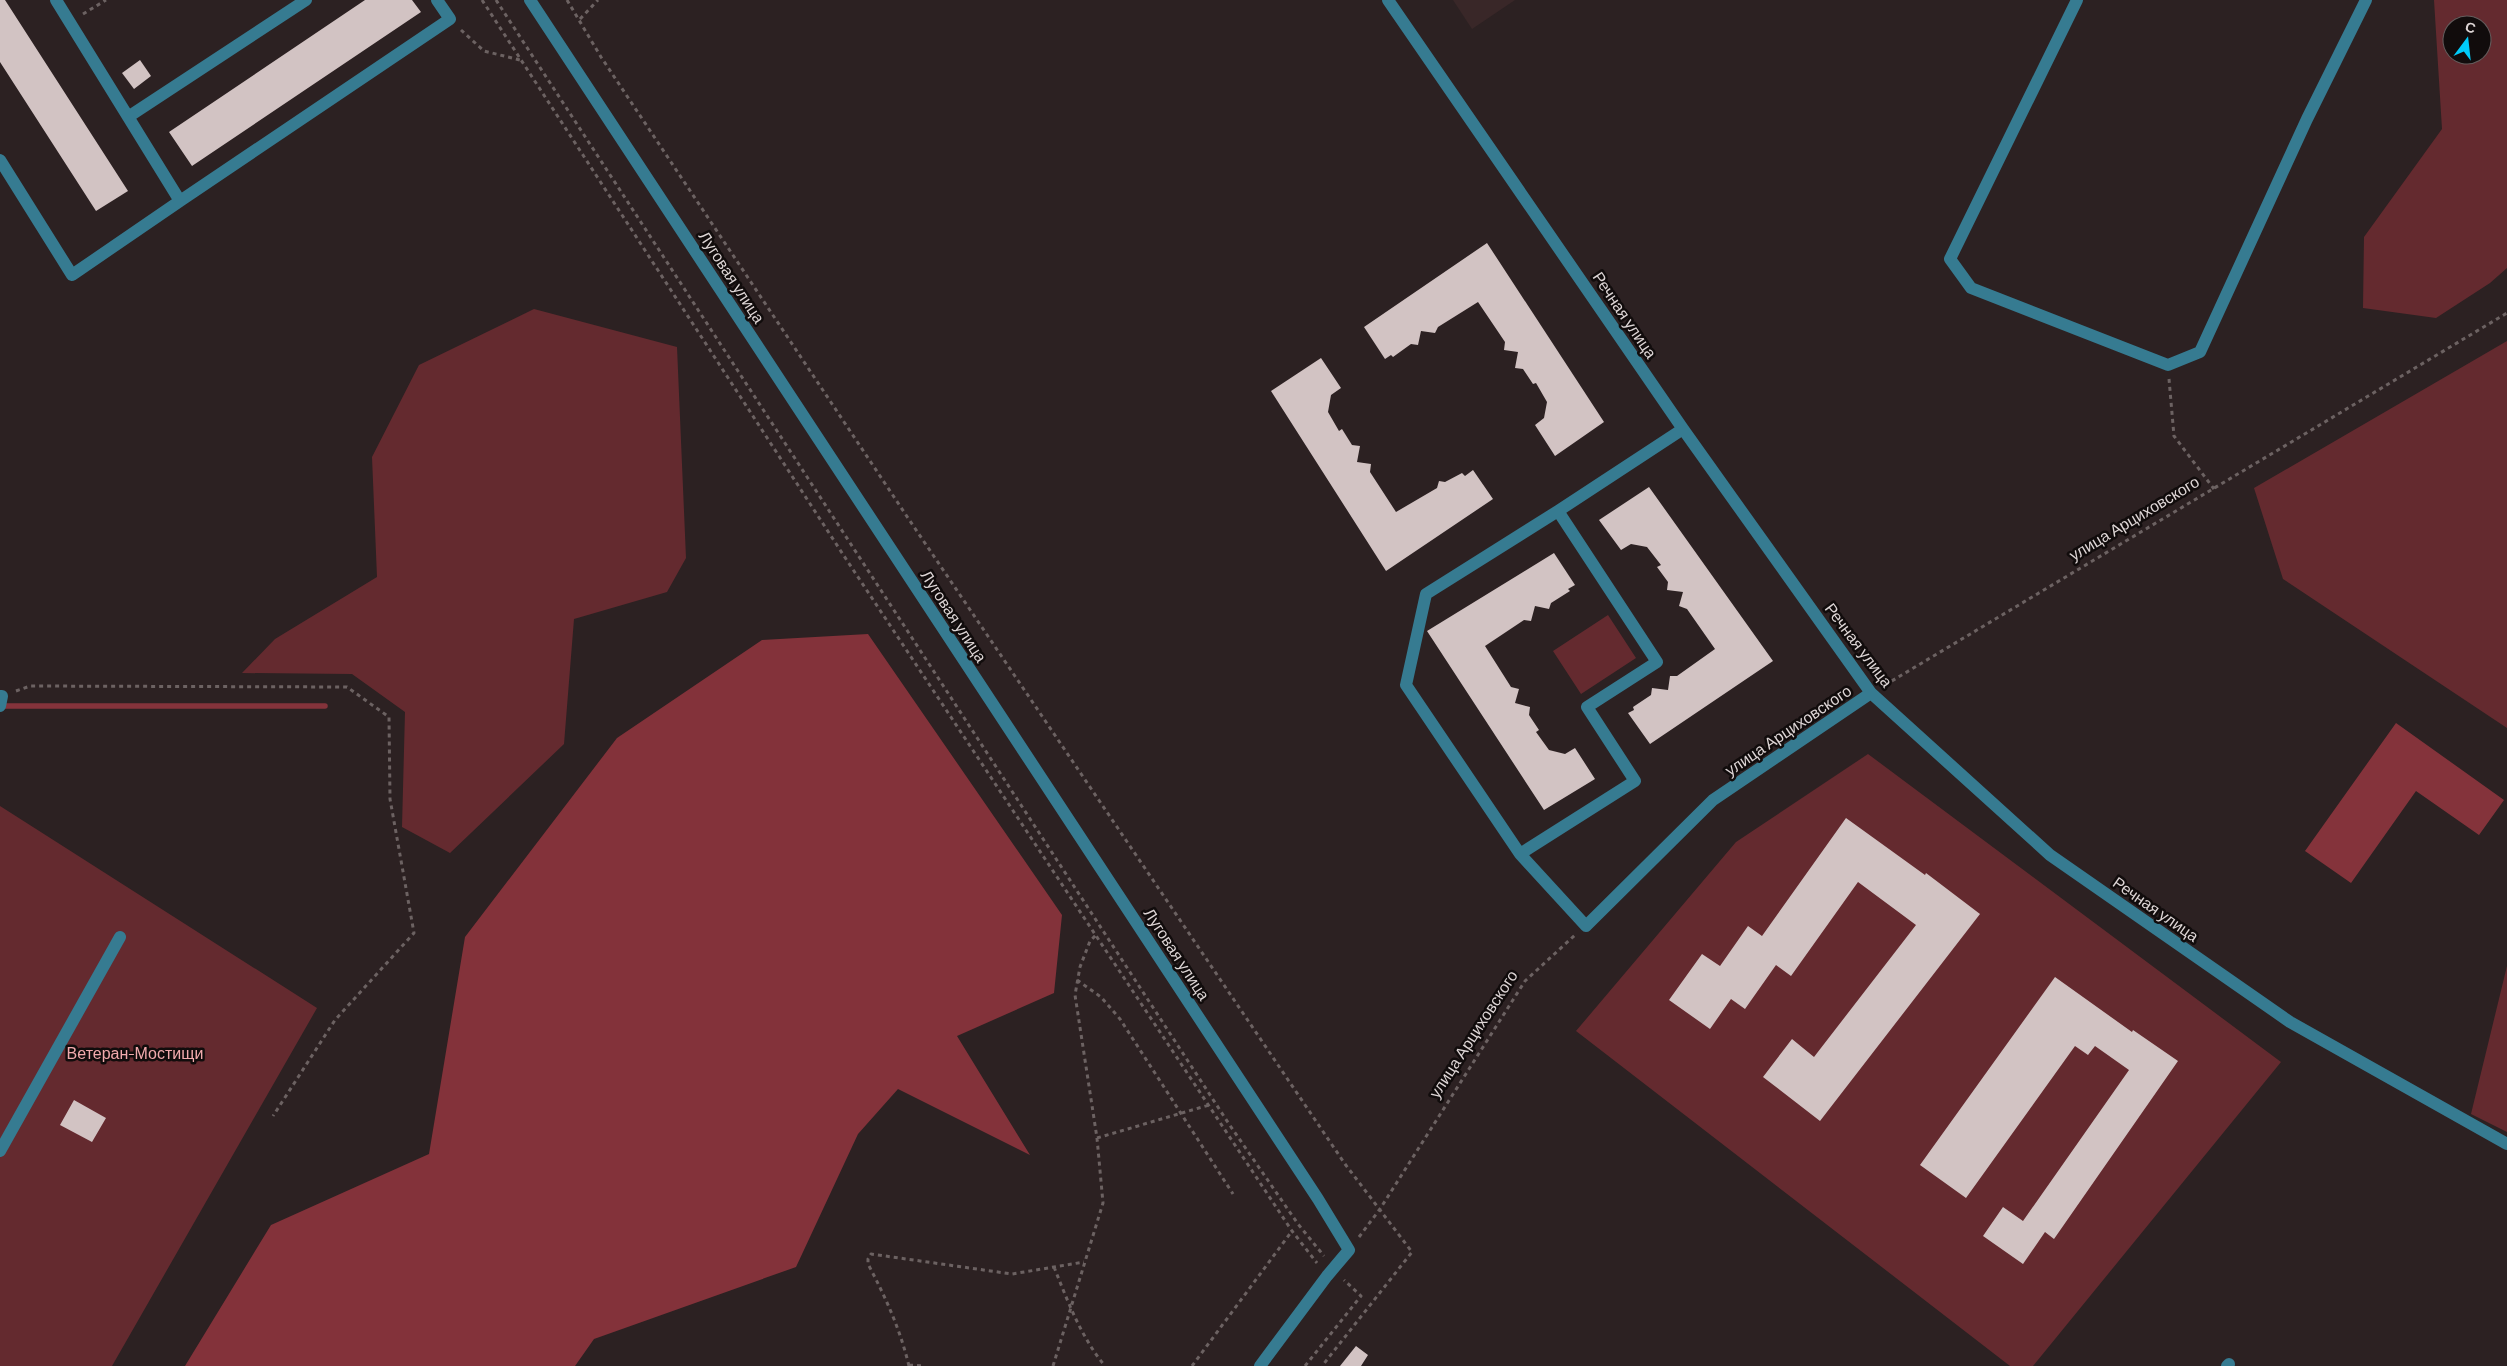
<svg xmlns="http://www.w3.org/2000/svg" width="2507" height="1366" font-family="Barlow,sans-serif">
<rect width="100%" height="100%" fill="#2c2122"/>
<path fill="#392728" d="M 1453,0 L 1515,0 L 1472,29 Z"/>
<path fill="#642a2f" fill-rule="evenodd" d="M 2434,0 L 2507,0 L 2507,268 L 2490,283 L 2436,318 L 2363,308 L 2364,237 L 2442,129 ZM 2452,25 L 2482,25 L 2482,55 L 2452,55 Z
M 534,309 L 677,347 L 686,558 L 667,592 L 574,619 L 564,744 L 450,853 L 402,827 L 405,712 L 352,674 L 242,673 L 275,639 L 377,577 L 372,457 L 419,365 Z
M 2507,341 L 2507,728 L 2283,579 L 2254,488 Z
M 1608,615 L 1636,658 L 1581,694 L 1553,651 Z
M 1868,754 L 2281,1062 L 2033,1366 L 2010,1366 L 1576,1031 L 1736,842 Z
M 0,806 L 317,1008 L 112,1366 L 0,1366 Z
M 2507,966 L 2507,1132 L 2471,1114 Z"/>
<path fill="#83323a" d="M 868,634 L 1062,915 L 1054,993 L 957,1036 L 1030,1155 L 898,1089 L 858,1134 L 796,1267 L 594,1339 L 575,1366 L 185,1366 L 271,1225 L 429,1154 L 465,937 L 617,738 L 762,640 Z"/>
<path fill="#84333b" d="M 2396,723 L 2504,800 L 2479,835 L 2416,791 L 2351,883 L 2305,851 Z"/>
<g fill="none" stroke-linecap="round" stroke-linejoin="round">
<path stroke="#84333b" stroke-width="5.5" d="M 0,706 L 325,706"/>
</g>
<path fill="#d2c3c3" d="M 0,0 L 5,0 L 128,191 L 96,211 L 0,62 Z
M 365,0 L 412,0 L 421,12 L 192,166 L 169,132 Z
M 140,60 L 151,76 L 134,89 L 122,73 Z
M 1487,243 L 1604,422 L 1555,456 L 1535,425 L 1544,418 L 1547,402 L 1536,383 L 1533,384 L 1523,369 L 1515,368 L 1518,352 L 1504,350 L 1505,342 L 1478,302 L 1438,327 L 1435,333 L 1421,331 L 1418,345 L 1411,344 L 1393,357 L 1391,355 L 1385,359 L 1364,327 Z
M 1321,358 L 1341,388 L 1331,395 L 1328,412 L 1339,431 L 1342,429 L 1352,445 L 1360,446 L 1357,462 L 1371,464 L 1370,472 L 1396,512 L 1437,488 L 1439,481 L 1445,482 L 1462,473 L 1465,476 L 1473,470 L 1493,499 L 1386,571 L 1271,391 Z
M 1649,487 L 1773,661 L 1650,744 L 1628,713 L 1634,710 L 1633,707 L 1651,695 L 1652,688 L 1668,690 L 1670,676 L 1677,676 L 1715,649 L 1687,609 L 1679,606 L 1683,592 L 1667,590 L 1668,582 L 1657,567 L 1661,565 L 1647,547 L 1631,544 L 1621,550 L 1599,520 Z
M 1554,553 L 1575,585 L 1568,589 L 1570,591 L 1551,603 L 1549,609 L 1535,606 L 1531,621 L 1524,620 L 1485,646 L 1511,687 L 1519,689 L 1515,703 L 1530,707 L 1529,715 L 1539,730 L 1536,732 L 1549,750 L 1565,754 L 1575,748 L 1595,779 L 1544,810 L 1427,631 Z
M 1846,818 L 1925,875 L 1926,873 L 1980,914 L 1820,1121 L 1763,1077 L 1792,1039 L 1814,1057 L 1916,925 L 1858,882 L 1791,976 L 1776,965 L 1745,1009 L 1731,999 L 1710,1029 L 1669,1000 L 1702,954 L 1720,966 L 1748,926 L 1762,936 Z
M 2055,977 L 2132,1032 L 2133,1030 L 2178,1061 L 2054,1239 L 2045,1232 L 2023,1264 L 1983,1236 L 2003,1207 L 2023,1221 L 2129,1070 L 2095,1046 L 2088,1055 L 2075,1046 L 1966,1198 L 1920,1165 Z
M 74,1100 L 106,1118 L 92,1142 L 60,1125 Z
M 1356,1346 L 1368,1355 L 1361,1366 L 1340,1366 Z"/>
<g fill="none" stroke-linecap="round" stroke-linejoin="round">
<path stroke="#6c6262" stroke-width="3" stroke-dasharray="4 4" stroke-linecap="butt" d="M 482,0 L 846,559 L 1292,1231 L 1317,1263
M 496,0 L 1229,1124 L 1298,1224 L 1324,1256
M 567,0 L 601,57 L 908,518 L 1345,1164 L 1412,1252 L 1322,1366
M 83,14 L 106,0
M 580,19 L 598,0
M 461,30 L 484,51 L 520,60
M 2169,379 L 2174,436 L 2214,489
M 1885,685 L 2507,313
M 16,691 L 30,686 L 347,687 L 389,717 L 390,799 L 414,933 L 335,1020 L 273,1116
M 1077,980 L 1101,997 L 1120,1019 L 1233,1194
M 1097,1138 L 1209,1105
M 1359,1237 L 1380,1209 L 1525,981 L 1575,935
M 1054,1267 C 1068,1302 1081,1337 1105,1366
M 909,1365 L 923,1366
M 909,1366 C 900,1329 886,1298 868,1264 L 868,1259 L 871,1254 L 1012,1274 L 1084,1262
M 1053,1366 L 1103,1203 L 1097,1138 L 1075,995 L 1080,967 L 1090,941 L 1096,935
M 1192,1366 L 1292,1231
M 1305,1366 L 1361,1296 L 1344,1280"/>
<path stroke="#367b91" stroke-width="12" d="M 530,0 L 1318,1199 L 1349,1250 L 1327,1276 L 1260,1366
M 1388,0 L 1683,429 L 1871,693 L 2050,855 L 2290,1022 L 2507,1144
M 2077,0 L 1950,259 L 1971,288 L 2168,365 L 2200,352 L 2307,119 L 2366,0
M 128,117 L 306,0
M 0,160 L 72,275 L 180,201 L 56,0
M 180,201 L 450,19 L 437,0
M 1683,429 L 1558,511 L 1426,594 L 1406,685 L 1520,854 L 1586,926 L 1713,800 L 1871,693
M 0,696 L 2,696 L 0,706
M 1520,854 L 1635,781 L 1587,707 L 1657,662 L 1558,511
M 0,1151 L 120,937
M 2227,1366 L 2229,1364"/>
</g>
<g text-anchor="middle" stroke-width="5" stroke-linejoin="round" paint-order="stroke">
<g font-size="16" fill="#ddd5d5" stroke="#110c0c">
<text transform="translate(732 277) rotate(57)" y="6">Луговая улица</text>
<text transform="translate(1625 315) rotate(56)" y="6">Речная улица</text>
<text transform="translate(2134 518) rotate(-31)" y="6">улица Арциховского</text>
<text transform="translate(954 616) rotate(57)" y="6">Луговая улица</text>
<text transform="translate(1859 645) rotate(53)" y="6">Речная улица</text>
<text transform="translate(1788 730) rotate(-34)" y="6">улица Арциховского</text>
<text transform="translate(2156 909) rotate(35)" y="6">Речная улица</text>
<text transform="translate(1177 954) rotate(57)" y="6">Луговая улица</text>
<text transform="translate(1473 1034) rotate(-57)" y="6">улица Арциховского</text>
</g>
<g font-size="16" fill="#f2aaad" stroke="#110c0c">
<text x="135" y="1059">Ветеран-Мостищи</text>
</g>
</g>
<g transform="translate(2467 40) rotate(15)"><circle r="24" fill="#110c0c" stroke="#635c5c"/>
<path d="M0-4L9 19L0 12L-9 19Z" fill="#00cbf9"/>
<text y="-8" font-size="14" font-weight="bold" text-anchor="middle" fill="#ddd5d5">С</text>
</g>
</svg>
